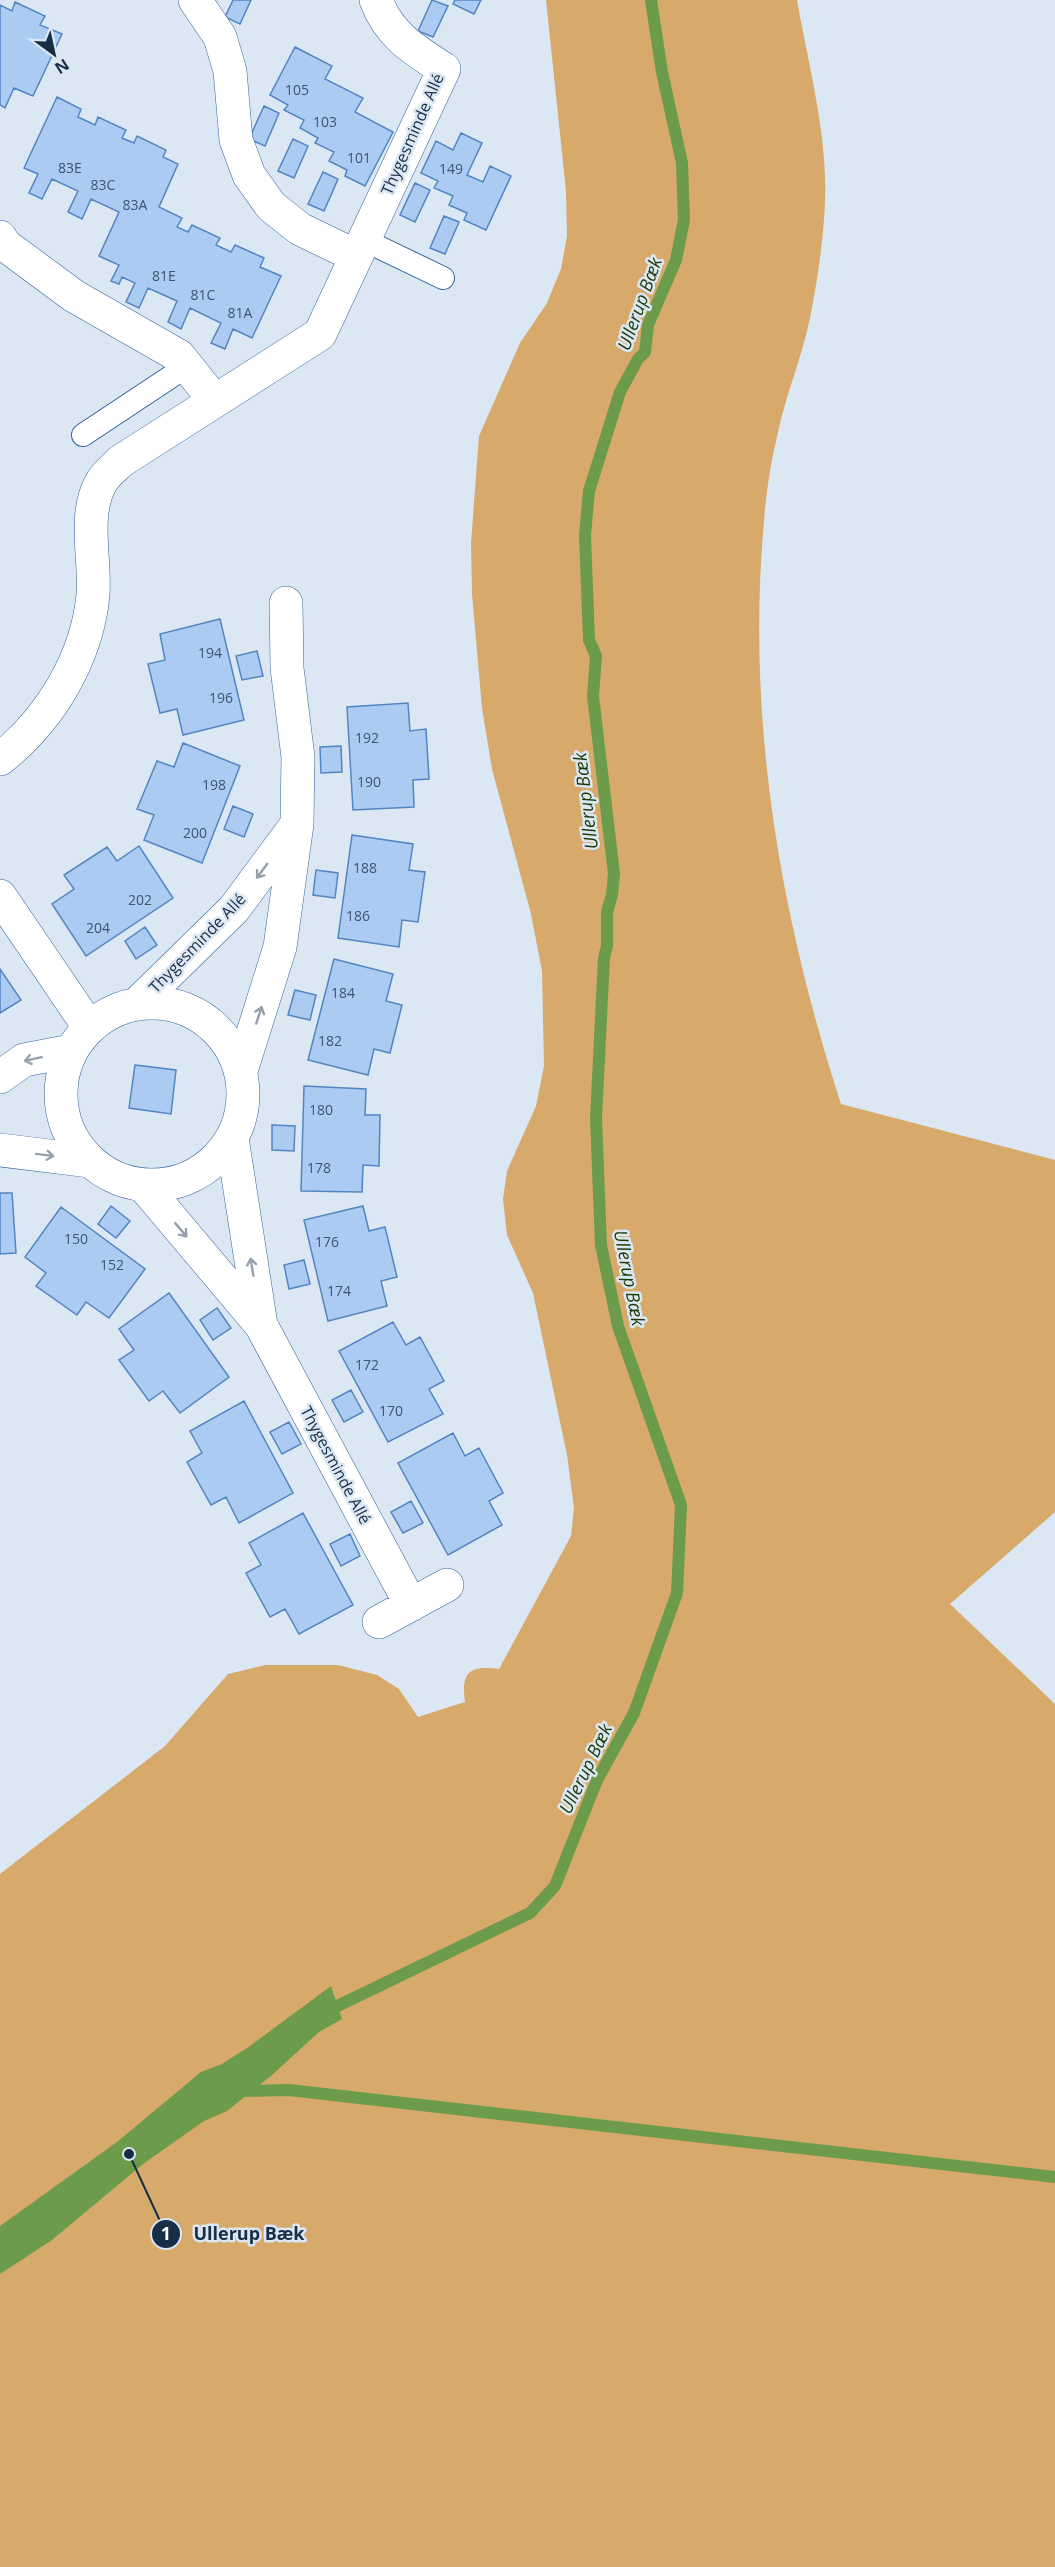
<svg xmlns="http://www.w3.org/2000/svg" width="1055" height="2567" font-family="'Open Sans',sans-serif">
<rect width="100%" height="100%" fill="#dce7f4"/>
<path fill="#d7a96a" d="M 546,0 L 797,0 C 808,63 828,136 825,201 C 824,236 817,284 810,318 C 802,357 786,394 778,432 C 771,461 766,492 764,521 C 746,720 780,916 841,1104 L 1055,1160 L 1055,1512 L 950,1604 L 1055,1704 L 1055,2567 L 0,2567 L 0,1874 L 165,1746 L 228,1674 L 266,1665 L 338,1665 L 377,1675 L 399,1689 L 418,1717 L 465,1702 C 461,1672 469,1665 499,1669 L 571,1536 L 574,1508 L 567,1455 L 533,1293 L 507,1235 L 503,1199 L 507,1171 L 536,1106 L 544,1066 L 542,971 L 531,914 L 492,769 L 482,708 L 472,594 L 471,543 L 479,436 L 520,343 L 547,303 L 561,269 L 567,236 L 566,191 Z"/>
<path fill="#6c9b4c" d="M 331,1986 L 342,2019 L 319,2032 L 272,2075 L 227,2111 L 204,2121 L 143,2164 L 52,2240 L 0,2274 L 0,2226 L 117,2142 L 201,2072 L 222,2064 L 250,2046 Z"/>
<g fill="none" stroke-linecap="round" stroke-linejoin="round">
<path stroke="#6c9b4c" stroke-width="12" d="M 325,2012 L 530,1913 L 555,1886 L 597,1780 L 634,1713 L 677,1593 L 681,1505 L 618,1326 L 601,1245 L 596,1118 L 604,958 L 607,946 L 607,912 L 612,895 L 614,874 L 593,696 L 596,656 L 589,640 L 585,535 L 589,491 L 620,392 L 638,359 L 645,352 L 648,325 L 676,260 L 684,220 L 682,163 L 662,72 L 651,0
M 238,2091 L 289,2090 L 1055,2177"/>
</g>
<path fill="#accbf2" stroke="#5385c1" stroke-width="1.5" d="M 233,0 L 251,0 L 240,24 L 225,17 Z
M 432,0 L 448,6 L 433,37 L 418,31 Z
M 455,0 L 481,0 L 474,14 L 453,4 Z
M 15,2 L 45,16 L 40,25 L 62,34 L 33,96 L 14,88 L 5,108 L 0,105 L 0,5 L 12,11 Z
M 295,47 L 332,66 L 325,79 L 363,98 L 355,112 L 393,132 L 365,186 L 345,176 L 347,170 L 329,161 L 334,152 L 315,143 L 318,138 L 300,128 L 304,120 L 284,110 L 288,105 L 270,95 Z
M 57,97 L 81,109 L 78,117 L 95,125 L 98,117 L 126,130 L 122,138 L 134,143 L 137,136 L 166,150 L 163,157 L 178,164 L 159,207 L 182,218 L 177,227 L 188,232 L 192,225 L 220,238 L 216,245 L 231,252 L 235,245 L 264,258 L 260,267 L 281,276 L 252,338 L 233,329 L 225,349 L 211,343 L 221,323 L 190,308 L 181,329 L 168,322 L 177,301 L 148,288 L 139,308 L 126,302 L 135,283 L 122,277 L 119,284 L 111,281 L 119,265 L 99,256 L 119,212 L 91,199 L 82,219 L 68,212 L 78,191 L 52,179 L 42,199 L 29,193 L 38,174 L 24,168 Z
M 264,106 L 279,113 L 265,146 L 249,139 Z
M 461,133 L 482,143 L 467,175 L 483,182 L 490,166 L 511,176 L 486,230 L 464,220 L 467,213 L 449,205 L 453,196 L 434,188 L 438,181 L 421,173 L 436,141 L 453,150 Z
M 293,139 L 308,146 L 294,178 L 278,171 Z
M 323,172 L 338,179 L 324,211 L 308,204 Z
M 415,183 L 430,190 L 415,222 L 400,215 Z
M 444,216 L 459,222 L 445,254 L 430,248 Z
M 220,619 L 244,720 L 183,735 L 177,709 L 160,713 L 148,664 L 165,660 L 160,634 Z
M 257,651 L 263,676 L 242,680 L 236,656 Z
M 408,703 L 410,731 L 426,729 L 429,779 L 413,780 L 414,807 L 353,810 L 347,707 Z
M 183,743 L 240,766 L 202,863 L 144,840 L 154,815 L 137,809 L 157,761 L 174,767 Z
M 341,746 L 342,772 L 321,773 L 320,747 Z
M 233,806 L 253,814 L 244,837 L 224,829 Z
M 352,835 L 413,844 L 409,870 L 425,872 L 418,922 L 402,920 L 399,947 L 338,938 Z
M 139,846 L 173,898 L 86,956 L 52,904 L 74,889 L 64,875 L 107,847 L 117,861 Z
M 316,870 L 338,873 L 335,898 L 313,895 Z
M 145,927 L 157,945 L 136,959 L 125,941 Z
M 334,959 L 393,974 L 386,1001 L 402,1005 L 390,1053 L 374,1049 L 368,1075 L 308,1060 Z
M 0,969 L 21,1000 L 0,1013 Z
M 295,990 L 316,995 L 310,1020 L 288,1015 Z
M 135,1065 L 176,1070 L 171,1114 L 129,1108 Z
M 304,1086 L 366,1089 L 365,1115 L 380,1115 L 379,1166 L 363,1165 L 362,1192 L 301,1191 Z
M 272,1125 L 295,1126 L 294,1151 L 272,1150 Z
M 0,1193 L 12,1193 L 16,1253 L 0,1254 Z
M 111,1206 L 130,1221 L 116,1238 L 98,1224 Z
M 363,1206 L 369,1231 L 385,1227 L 397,1277 L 381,1281 L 387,1306 L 328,1321 L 304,1220 Z
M 61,1207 L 145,1269 L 109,1318 L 86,1302 L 77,1315 L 36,1286 L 46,1273 L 25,1257 Z
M 304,1260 L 310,1284 L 289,1289 L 284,1265 Z
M 169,1293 L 229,1377 L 180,1413 L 163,1391 L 149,1401 L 119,1360 L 134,1350 L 119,1329 Z
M 217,1308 L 231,1328 L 213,1340 L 200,1320 Z
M 393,1322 L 406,1345 L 420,1337 L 444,1381 L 429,1389 L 443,1414 L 388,1442 L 339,1351 Z
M 351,1390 L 363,1412 L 344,1422 L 332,1400 Z
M 244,1401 L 293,1493 L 239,1523 L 226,1497 L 211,1505 L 187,1462 L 202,1453 L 190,1431 Z
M 289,1422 L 301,1444 L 282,1454 L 270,1432 Z
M 453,1433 L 465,1456 L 479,1448 L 503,1493 L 489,1501 L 502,1525 L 448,1555 L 398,1463 Z
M 411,1501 L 423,1523 L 403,1533 L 391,1512 Z
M 303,1513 L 353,1605 L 299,1634 L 285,1609 L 270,1617 L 246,1573 L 261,1565 L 249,1543 Z
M 350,1534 L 360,1556 L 341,1566 L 330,1544 Z"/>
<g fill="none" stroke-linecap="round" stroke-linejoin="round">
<defs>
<path id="lane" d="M 364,240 L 443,278
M 83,435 L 187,366"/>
<path id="street" d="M 195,0 L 220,37 L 230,71 L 236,140 L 249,175 L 271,206 L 300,229 L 356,256
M 0,237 L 5,245 L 74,296 L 179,356 L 215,401
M 0,759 C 50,720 87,658 93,595 C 96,559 82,514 102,481 C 106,474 115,467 121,461 L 320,334 L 444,69 C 414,50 389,35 376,0
M 0,896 L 89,1027
M 138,1003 L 234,909 L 294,828
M61 1094a91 91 0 1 1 182 0a91 91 0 1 1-182 0Z
M 241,1071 L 280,947 L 297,824 L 298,757 L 287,668 L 286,603
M 0,1077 L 24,1060 L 71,1051
M 232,1138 L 261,1325
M 0,1150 L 90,1161
M 143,1185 L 261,1325 L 411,1605
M 379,1622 L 447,1585"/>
</defs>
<use href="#lane" stroke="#32629c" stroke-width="24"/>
<use href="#street" stroke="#32629c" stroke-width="34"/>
<use href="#lane" stroke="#fff" stroke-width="22"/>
<use href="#street" stroke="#fff" stroke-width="33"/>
</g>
<defs><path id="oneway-shaft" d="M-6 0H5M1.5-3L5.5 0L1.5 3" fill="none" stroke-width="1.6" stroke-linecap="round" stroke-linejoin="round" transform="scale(1.5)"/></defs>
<g stroke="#97a0ac">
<use href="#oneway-shaft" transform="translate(262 871) rotate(126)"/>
<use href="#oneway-shaft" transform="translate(259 1015) rotate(-72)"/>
<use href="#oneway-shaft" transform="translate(33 1059) rotate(168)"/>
<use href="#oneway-shaft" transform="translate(45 1155) rotate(7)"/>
<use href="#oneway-shaft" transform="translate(181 1230) rotate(50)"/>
<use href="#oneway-shaft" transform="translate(252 1267) rotate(-99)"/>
</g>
<g text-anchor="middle" stroke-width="5" stroke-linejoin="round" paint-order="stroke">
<g font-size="14" fill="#3d5471">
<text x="297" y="95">105</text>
<text x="325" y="127">103</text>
<text x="359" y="163">101</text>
<text x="70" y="173">83E</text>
<text x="451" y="174">149</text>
<text x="103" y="190">83C</text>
<text x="135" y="210">83A</text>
<text x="164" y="281">81E</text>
<text x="203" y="300">81C</text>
<text x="240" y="318">81A</text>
<text x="210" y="658">194</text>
<text x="221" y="703">196</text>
<text x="367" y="743">192</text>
<text x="369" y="787">190</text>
<text x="214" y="790">198</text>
<text x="195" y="838">200</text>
<text x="365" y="873">188</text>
<text x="140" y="905">202</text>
<text x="358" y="921">186</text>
<text x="98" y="933">204</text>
<text x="343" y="998">184</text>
<text x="330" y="1046">182</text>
<text x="321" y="1115">180</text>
<text x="319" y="1173">178</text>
<text x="76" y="1244">150</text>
<text x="327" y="1247">176</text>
<text x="112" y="1270">152</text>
<text x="339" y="1296">174</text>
<text x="367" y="1370">172</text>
<text x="391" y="1416">170</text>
</g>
<g font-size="16" fill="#182d46" stroke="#dce7f4">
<text transform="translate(412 134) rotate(-66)" y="6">Thygesminde Allé</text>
<text transform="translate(197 943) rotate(-46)" y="6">Thygesminde Allé</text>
<text transform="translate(336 1465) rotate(62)" y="6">Thygesminde Allé</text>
</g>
<g font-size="18" font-style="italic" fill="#1b3900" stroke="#dce7f4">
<text transform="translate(640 304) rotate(-70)" y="6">Ullerup Bæk</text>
<text transform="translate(586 801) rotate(-97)" y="6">Ullerup Bæk</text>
<text transform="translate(629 1278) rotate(79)" y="6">Ullerup Bæk</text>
<text transform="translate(586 1769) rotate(-64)" y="6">Ullerup Bæk</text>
</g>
</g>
<path fill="none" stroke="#182d46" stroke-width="2" d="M129 2154L166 2234"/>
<g fill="#182d46" stroke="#dce7f4" stroke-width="2">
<circle cx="129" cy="2154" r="6"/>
<circle cx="166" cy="2234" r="15"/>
</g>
<g font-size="18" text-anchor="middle" font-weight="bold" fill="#fff">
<text x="166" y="2240">1</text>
</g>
<g font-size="18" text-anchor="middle" font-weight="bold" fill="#182d46" stroke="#dce7f4" stroke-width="5" stroke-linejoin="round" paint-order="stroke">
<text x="249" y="2240">Ullerup Bæk</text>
</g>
<g transform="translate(54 54) rotate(147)" stroke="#dce7f4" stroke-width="4.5" paint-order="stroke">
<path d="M0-4.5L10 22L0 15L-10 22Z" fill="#182d46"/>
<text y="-9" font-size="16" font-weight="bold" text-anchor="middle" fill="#182d46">N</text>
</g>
</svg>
